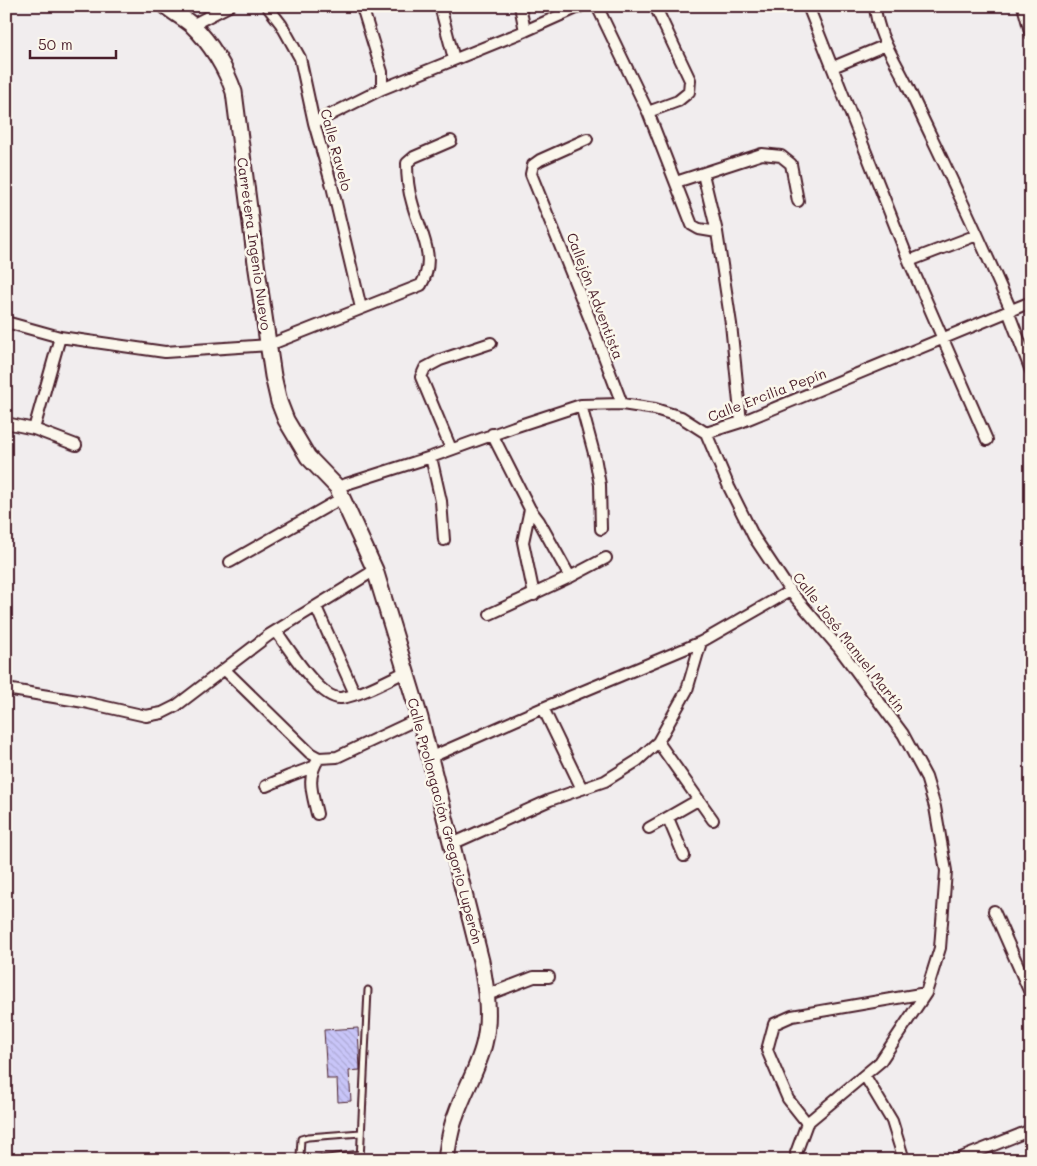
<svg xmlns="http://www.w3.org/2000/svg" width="1037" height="1166" font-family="Mali,sans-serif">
<defs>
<pattern id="building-back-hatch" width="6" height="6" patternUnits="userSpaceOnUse" patternTransform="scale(1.25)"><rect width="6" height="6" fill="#c8c5f8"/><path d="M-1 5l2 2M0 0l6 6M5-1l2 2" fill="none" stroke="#ada9d5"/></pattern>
</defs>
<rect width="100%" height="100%" fill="#f1edee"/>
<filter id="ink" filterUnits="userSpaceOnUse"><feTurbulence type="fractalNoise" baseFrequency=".02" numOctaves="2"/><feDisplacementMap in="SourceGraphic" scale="10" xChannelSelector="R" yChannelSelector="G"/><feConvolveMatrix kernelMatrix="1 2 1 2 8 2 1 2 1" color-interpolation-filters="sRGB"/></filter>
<g filter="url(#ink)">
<path fill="url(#building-back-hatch)" stroke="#4a1f2b" d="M 358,1028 L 360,1070 L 349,1071 L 351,1101 L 338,1102 L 337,1079 L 327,1079 L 324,1030 Z"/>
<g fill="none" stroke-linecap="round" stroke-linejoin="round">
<defs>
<path id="lane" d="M 304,1160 L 300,1156 L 301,1139 L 308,1137 L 361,1133
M 312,1160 L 360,1154
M 360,1160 L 368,990"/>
<path id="street" d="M 267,6 L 281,24 L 300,58 L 314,123 L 332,186 L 361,308
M 360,6 L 364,13 L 382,72 L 382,89
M 440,6 L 454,59
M 520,6 L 525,31
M 597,6 L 648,112 L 692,225 L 699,229 L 717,232
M 808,6 L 909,261 L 987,440
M 875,6 C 877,36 896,61 908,87 C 924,122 941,156 957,191 C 976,230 993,270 1011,310
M 1023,6 L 1031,35
M 192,25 L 229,6
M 833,67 L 886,45
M 648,112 L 678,101 L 689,92 L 690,80 L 655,6
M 314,123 L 382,89 L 525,31 L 581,6
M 587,139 L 540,160 L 533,165 L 531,174 L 591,322 L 622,404
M 703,174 L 717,232 L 731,324 L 741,422
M 676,182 L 762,154 L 781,156 L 791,164 L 798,201
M 909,261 L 977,235
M 1008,311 L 1031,371
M 6,322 L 60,337 L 165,352 L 269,345 L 421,285 C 438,257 419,230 412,202 C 408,189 407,176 407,163 L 414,157 L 451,141
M 60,337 L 34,429 L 76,445
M 581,405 L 595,457 L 600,485 L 601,529
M 6,423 L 34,429
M 706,433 L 729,487 L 754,537 L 790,591 L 839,648 L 903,734 L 926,777 L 935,807 L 946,871 L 940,948 L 926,993 L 880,1062 L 807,1123 L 796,1153
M 492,434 L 530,509 L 523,542 L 534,595
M 451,449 L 421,377 L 425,368 L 440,360 L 491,343
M 431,457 L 441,501 L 444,540
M 337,487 L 431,457 L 514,427 L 581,405 L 622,404 L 655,409 L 681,417 L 706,433 L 741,422 L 1031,302
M 530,509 L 539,521 L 570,577
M 230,562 L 342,498
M 316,607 L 355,694
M 490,614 L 570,577 L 606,558
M 276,631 C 288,647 320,700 341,698 C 361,695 386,681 405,672
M 224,669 L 310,753 L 319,758 L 337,757 L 420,718
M 6,689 L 84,702 L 146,716 L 162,713 L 176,706 L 269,635 L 375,570
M 543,708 L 582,789
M 658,742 L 713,820
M 429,758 L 543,708 L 701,642 L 790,591
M 266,786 L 289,776 L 313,767
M 317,814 C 312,792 306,778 319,758
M 668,818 L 684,856
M 649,828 L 698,800
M 452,844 L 550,800 L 605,781 L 637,761 L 658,742 L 687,690 L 701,642
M 994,911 L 1031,995
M 487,995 L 534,977 L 549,977
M 865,1076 L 892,1121 L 904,1160
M 807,1123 L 788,1099 L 767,1050 L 774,1024 L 792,1016 L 926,993
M 956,1160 L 1031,1130"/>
<path id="secondary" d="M 166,6 C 174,13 184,18 192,25 C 211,43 226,69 234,92 L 256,263 L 273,376 L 279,402 L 286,420 L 308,457 L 337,487 L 375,570 L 420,718 L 481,961 C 486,988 491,1016 484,1044 C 478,1069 464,1091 456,1115 C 450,1129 448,1145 446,1160"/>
</defs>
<use href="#lane" stroke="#4a1f2b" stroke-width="9"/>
<use href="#street" stroke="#4a1f2b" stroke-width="14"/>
<use href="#secondary" stroke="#4a1f2b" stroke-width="19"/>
<use href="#lane" stroke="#fbf7ec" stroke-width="5"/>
<use href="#street" stroke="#fbf7ec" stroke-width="10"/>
<use href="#secondary" stroke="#fbf7ec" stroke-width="15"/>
</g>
</g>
<g text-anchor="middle" stroke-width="5" stroke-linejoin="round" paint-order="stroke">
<g font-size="14" fill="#4a1f2b" stroke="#fbf7ec">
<text transform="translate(336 150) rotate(75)" y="5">Calle Ravelo</text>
<text transform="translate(254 244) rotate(82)" y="5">Carretera Ingenio Nuevo</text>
<text transform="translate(595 296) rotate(69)" y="5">Callejón Adventista</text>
<text transform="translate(767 395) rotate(-21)" y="5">Calle Ercilia Pepín</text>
<text transform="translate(849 642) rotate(52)" y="5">Calle José Manuel Martín</text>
<text transform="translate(445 821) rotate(75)" y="5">Calle Prolongación Gregorio Luperón</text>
</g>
</g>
<rect width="1037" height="1166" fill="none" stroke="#fbf7ec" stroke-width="25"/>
<rect x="12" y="12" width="1012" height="1141" fill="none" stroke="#4a1f2b" stroke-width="2" filter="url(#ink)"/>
<path d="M30 50v8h86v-8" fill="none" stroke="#4a1f2b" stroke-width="2.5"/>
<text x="38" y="50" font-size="15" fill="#4a1f2b" stroke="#fbf7ec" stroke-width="4" paint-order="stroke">50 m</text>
</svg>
